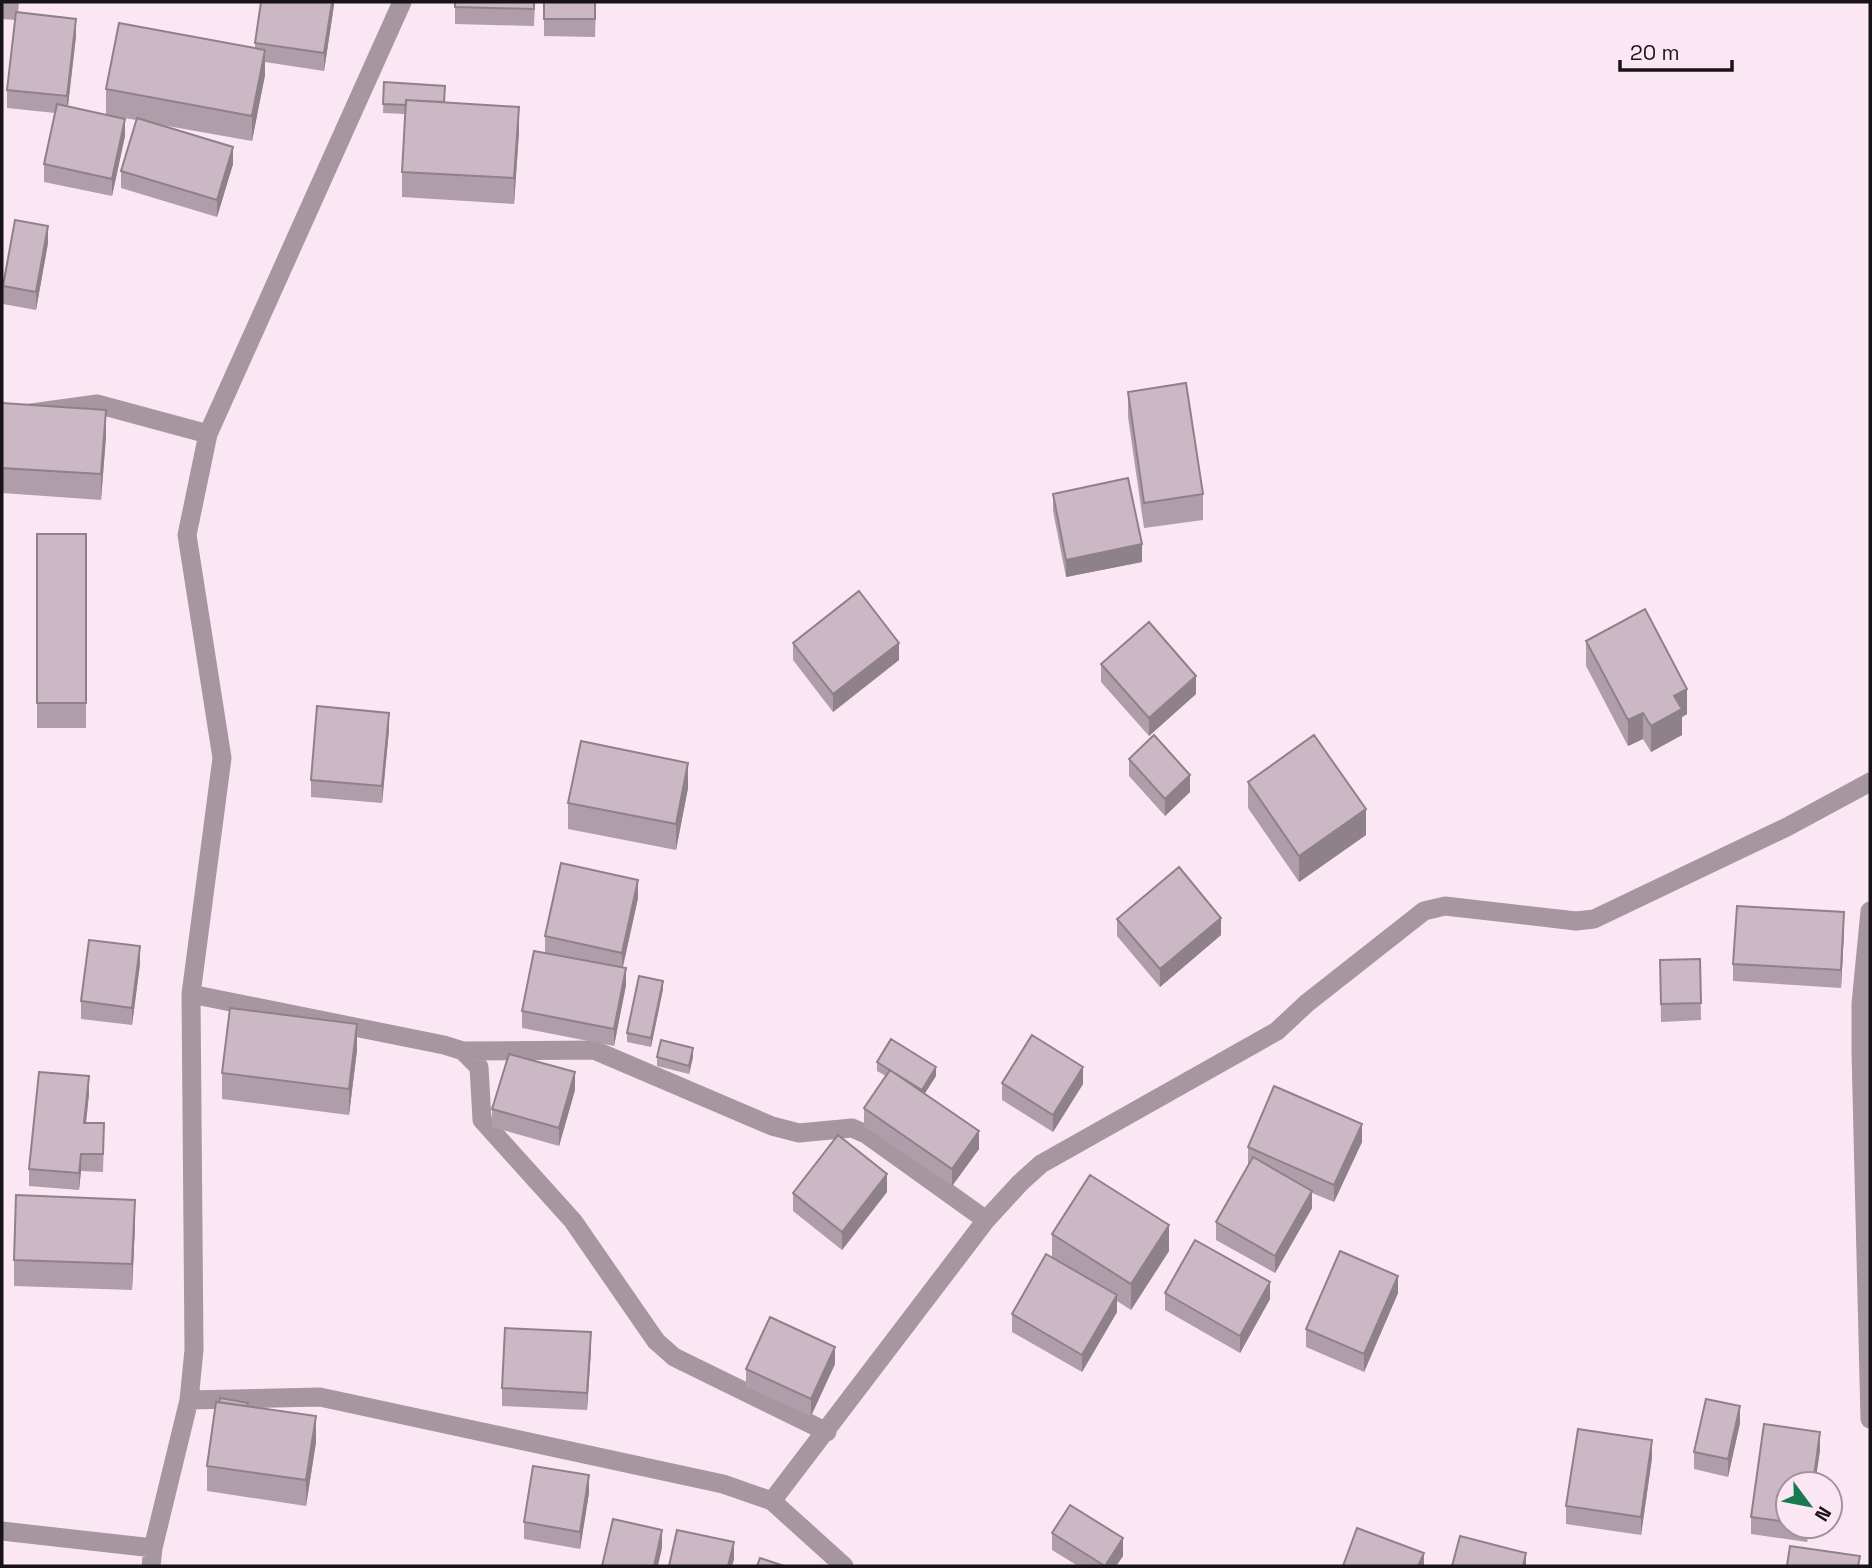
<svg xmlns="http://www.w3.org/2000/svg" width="1872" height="1568" font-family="'Space Grotesk',sans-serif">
<rect width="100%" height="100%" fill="#fbe7f3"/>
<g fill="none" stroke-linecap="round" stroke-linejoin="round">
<path stroke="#a696a0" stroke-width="19" d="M 2,417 L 97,404 L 208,434
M 1870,911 L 1861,1004 L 1861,1052 L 1870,1419
M 191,994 L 444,1045 L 463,1051 L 479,1067 L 482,1120 L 573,1221 L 656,1341 L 674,1357 L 827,1432
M 463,1051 L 594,1050 L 772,1126 L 799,1133 L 852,1128 L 866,1134 L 986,1220
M 189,1400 L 320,1397 L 723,1484 L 772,1501 L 844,1566
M 772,1501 L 986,1220 L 1020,1183 L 1041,1164 L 1277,1031 L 1307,1003 L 1424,911 L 1445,906 L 1576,921 L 1594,919 L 1787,827 L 1870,782
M 2,1531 L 153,1548
M 151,1566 L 153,1548 L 189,1400 L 194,1350 L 191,994 L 222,758 L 187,535 L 208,434 L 402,2"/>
</g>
<path fill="#af9ea9" d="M 2,2 L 19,2 L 18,13 L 76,36 L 68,106 L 106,115 L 106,89 L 255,48 L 255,43 L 334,2 L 334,5 L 324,71 L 265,62 L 265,75 L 252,141 L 156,124 L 233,164 L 217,217 L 121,188 L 121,171 L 136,120 L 112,116 L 125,136 L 112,196 L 44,182 L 44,164 L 55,113 L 7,108 L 7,90 L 15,20 L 2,19 Z
M 455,2 L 535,2 L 534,26 L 455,24 Z
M 544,2 L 596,2 L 595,37 L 544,36 Z
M 384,82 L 519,132 L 514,204 L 402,197 L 402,172 L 405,114 L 383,113 Z
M 48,243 L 36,310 L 3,304 L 3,286 Z
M 1128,392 L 1203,494 L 1203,520 L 1144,528 L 1128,417 Z
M 2,403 L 106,436 L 101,500 L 2,493 Z
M 1053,494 L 1142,562 L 1066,577 L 1053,511 Z
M 37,534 L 86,534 L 86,728 L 37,728 Z
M 1586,641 L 1687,714 L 1682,717 L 1682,735 L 1651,752 L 1643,739 L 1628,746 L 1586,666 Z
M 793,643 L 899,660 L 833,712 L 793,660 Z
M 1101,664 L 1196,694 L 1149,736 L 1101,682 Z
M 389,730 L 382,803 L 311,797 L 311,780 Z
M 1129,759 L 1190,792 L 1165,816 L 1129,776 Z
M 1248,782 L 1366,835 L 1299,882 L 1248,808 Z
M 688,788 L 676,850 L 568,829 L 568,803 Z
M 638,898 L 623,967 L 626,985 L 614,1046 L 522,1028 L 522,1011 L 545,953 L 545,936 Z
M 1117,919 L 1221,935 L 1160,987 L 1117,936 Z
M 1844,930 L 1841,988 L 1733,981 L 1733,964 Z
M 1700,959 L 1701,1020 L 1661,1022 L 1660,960 Z
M 140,964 L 132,1025 L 81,1019 L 81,1001 Z
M 663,989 L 651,1047 L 627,1042 L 627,1033 Z
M 357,1050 L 349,1115 L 222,1099 L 222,1073 Z
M 657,1057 L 693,1057 L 689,1074 L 657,1066 Z
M 877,1062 L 936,1076 L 924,1094 L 979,1149 L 952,1186 L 864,1126 L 864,1108 L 886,1076 L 877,1071 Z
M 1002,1083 L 1083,1084 L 1053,1132 L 1002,1100 Z
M 575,1090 L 559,1146 L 492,1127 L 492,1109 Z
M 89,1094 L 86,1123 L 104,1141 L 103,1172 L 81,1171 L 79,1190 L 29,1186 L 29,1169 Z
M 1362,1142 L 1334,1202 L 1312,1193 L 1312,1208 L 1275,1273 L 1216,1240 L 1216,1222 L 1248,1165 L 1248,1147 Z
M 887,1192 L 842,1250 L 793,1211 L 793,1193 Z
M 135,1225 L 132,1290 L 14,1286 L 14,1260 Z
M 1052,1234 L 1169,1251 L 1131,1310 L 1117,1301 L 1117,1312 L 1082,1372 L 1012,1332 L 1012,1314 L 1052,1258 Z
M 1165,1293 L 1270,1299 L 1240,1353 L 1165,1310 Z
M 1398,1293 L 1364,1372 L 1306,1347 L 1306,1329 Z
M 591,1350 L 587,1410 L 502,1406 L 502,1388 Z
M 835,1364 L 811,1416 L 746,1387 L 746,1369 Z
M 248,1406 L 316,1442 L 306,1506 L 207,1491 L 207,1466 Z
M 1740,1423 L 1728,1477 L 1694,1469 L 1694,1452 Z
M 1820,1450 L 1815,1484 L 1788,1484 L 1788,1526 L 1809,1526 L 1807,1542 L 1751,1534 L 1751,1517 Z
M 1652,1458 L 1641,1535 L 1566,1524 L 1566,1506 Z
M 589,1493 L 580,1549 L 524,1539 L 524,1522 Z
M 1052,1533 L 1123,1556 L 1116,1566 L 1078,1566 L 1052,1550 Z"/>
<path fill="#8e8189" d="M 332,2 L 334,2 L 334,5 L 324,71 L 324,53 Z
M 76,19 L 76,36 L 67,114 L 67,96 Z
M 265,50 L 265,75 L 252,141 L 252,116 Z
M 519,107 L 519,132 L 514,204 L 514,178 Z
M 125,119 L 125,136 L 112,196 L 112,179 Z
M 233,147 L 233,164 L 217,217 L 217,200 Z
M 48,226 L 48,243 L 36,310 L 36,292 Z
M 106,410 L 106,436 L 101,500 L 101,474 Z
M 1142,544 L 1142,562 L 1066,577 L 1066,560 Z
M 899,643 L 899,660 L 833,712 L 833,694 Z
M 1196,676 L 1196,694 L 1149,736 L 1149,718 Z
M 1687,689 L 1687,714 L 1682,717 L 1682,735 L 1651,752 L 1651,726 L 1674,696 Z
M 389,713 L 389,730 L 382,803 L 382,786 Z
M 1643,713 L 1643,739 L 1628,746 L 1628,720 Z
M 688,763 L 688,788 L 676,850 L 676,824 Z
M 1190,775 L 1190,792 L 1165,816 L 1165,799 Z
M 1366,809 L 1366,835 L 1299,882 L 1299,856 Z
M 638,880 L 638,898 L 622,970 L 622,953 Z
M 1844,912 L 1844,930 L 1841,988 L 1841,970 Z
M 1221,918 L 1221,935 L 1160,987 L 1160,969 Z
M 140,946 L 140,964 L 132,1025 L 132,1008 Z
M 626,968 L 626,985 L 614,1046 L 614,1029 Z
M 663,981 L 663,989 L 651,1047 L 651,1038 Z
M 357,1024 L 357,1050 L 349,1115 L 349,1089 Z
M 693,1048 L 693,1057 L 689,1074 L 689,1066 Z
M 936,1067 L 936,1076 L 922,1098 L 922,1090 Z
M 1083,1067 L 1083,1084 L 1053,1132 L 1053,1115 Z
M 575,1072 L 575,1090 L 559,1146 L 559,1128 Z
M 89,1076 L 89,1094 L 84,1140 L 84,1123 Z
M 1362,1124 L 1362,1142 L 1334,1202 L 1334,1185 Z
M 979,1131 L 979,1149 L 952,1186 L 952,1169 Z
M 81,1154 L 81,1171 L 79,1190 L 79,1173 Z
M 887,1174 L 887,1192 L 842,1250 L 842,1232 Z
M 1312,1191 L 1312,1208 L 1275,1273 L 1275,1256 Z
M 135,1200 L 135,1225 L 132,1290 L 132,1264 Z
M 1169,1225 L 1169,1251 L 1131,1310 L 1131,1284 Z
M 1398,1276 L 1398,1293 L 1364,1372 L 1364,1354 Z
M 1270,1282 L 1270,1299 L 1240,1353 L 1240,1336 Z
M 1117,1295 L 1117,1312 L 1082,1372 L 1082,1355 Z
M 591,1332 L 591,1350 L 587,1410 L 587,1393 Z
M 835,1347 L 835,1364 L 811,1416 L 811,1399 Z
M 1740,1406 L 1740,1423 L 1728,1477 L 1728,1459 Z
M 316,1416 L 316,1442 L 306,1506 L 306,1480 Z
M 1820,1432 L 1820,1450 L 1815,1484 L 1813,1484 Z
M 1652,1440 L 1652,1458 L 1641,1535 L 1641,1517 Z
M 589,1475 L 589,1493 L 580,1549 L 580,1532 Z
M 1807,1526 L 1809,1526 L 1807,1542 Z
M 662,1530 L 662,1548 L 658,1566 L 654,1566 Z
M 1123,1538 L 1123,1556 L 1116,1566 L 1105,1566 Z
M 734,1542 L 734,1560 L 732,1566 L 728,1566 Z
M 1424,1553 L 1424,1566 L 1418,1566 Z
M 1526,1553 L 1526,1566 L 1523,1566 Z"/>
<path fill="#cbb8c4" stroke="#8e8189" stroke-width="2" d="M 261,2 L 332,2 L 324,53 L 255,43 Z
M 455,2 L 534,2 L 534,9 L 455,7 Z
M 544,2 L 595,2 L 595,19 L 544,19 Z
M 16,12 L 76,19 L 67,96 L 7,90 Z
M 119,23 L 265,50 L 252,116 L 106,89 Z
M 384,82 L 445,86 L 444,102 L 406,100 L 406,105 L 383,104 Z
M 406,100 L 519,107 L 514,178 L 402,172 Z
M 57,104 L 125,119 L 112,179 L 44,164 Z
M 137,118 L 233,147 L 217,200 L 121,171 Z
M 15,220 L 48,226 L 36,292 L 3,286 Z
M 1186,383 L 1203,494 L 1144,503 L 1128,392 Z
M 2,403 L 106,410 L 101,474 L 2,468 Z
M 1128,478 L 1142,544 L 1066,560 L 1053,494 Z
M 37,534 L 86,534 L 86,703 L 37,703 Z
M 859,591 L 899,643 L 833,694 L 793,643 Z
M 1645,609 L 1687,689 L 1674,696 L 1682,709 L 1651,726 L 1643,713 L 1628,720 L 1586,641 Z
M 1149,622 L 1196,676 L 1149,718 L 1101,664 Z
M 317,706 L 389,713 L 382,786 L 311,780 Z
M 1154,735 L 1190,775 L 1165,799 L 1129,759 Z
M 1314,735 L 1366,809 L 1299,856 L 1248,782 Z
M 581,741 L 688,763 L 676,824 L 568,803 Z
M 561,863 L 638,880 L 622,953 L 545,936 Z
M 1179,867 L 1221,918 L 1160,969 L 1117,919 Z
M 1737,906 L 1844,912 L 1841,970 L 1733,964 Z
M 89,940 L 140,946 L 132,1008 L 81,1001 Z
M 534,951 L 626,968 L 614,1029 L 522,1011 Z
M 1700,959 L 1701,1003 L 1661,1004 L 1660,960 Z
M 639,976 L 663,981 L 651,1038 L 627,1033 Z
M 230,1008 L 357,1024 L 349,1089 L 222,1073 Z
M 1032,1035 L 1083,1067 L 1053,1115 L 1002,1083 Z
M 891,1039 L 936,1067 L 922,1090 L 877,1062 Z
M 661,1040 L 693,1048 L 689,1066 L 657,1057 Z
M 509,1054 L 575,1072 L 559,1128 L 492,1109 Z
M 890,1070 L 979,1131 L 952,1169 L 864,1108 Z
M 39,1072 L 89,1076 L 84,1123 L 104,1123 L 103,1154 L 81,1154 L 79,1173 L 29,1169 Z
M 1274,1086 L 1362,1124 L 1334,1185 L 1248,1147 Z
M 838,1135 L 887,1174 L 842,1232 L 793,1193 Z
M 1253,1157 L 1312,1191 L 1275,1256 L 1216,1222 Z
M 1090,1175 L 1169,1225 L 1131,1284 L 1052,1234 Z
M 16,1195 L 135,1200 L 132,1264 L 14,1260 Z
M 1195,1240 L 1270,1282 L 1240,1336 L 1165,1293 Z
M 1340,1251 L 1398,1276 L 1364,1354 L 1306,1329 Z
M 1046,1254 L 1117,1295 L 1082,1355 L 1012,1314 Z
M 770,1317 L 835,1347 L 811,1399 L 746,1369 Z
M 505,1328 L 591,1332 L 587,1393 L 502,1388 Z
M 220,1398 L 248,1403 L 247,1406 L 219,1402 Z
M 1706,1399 L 1740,1406 L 1728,1459 L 1694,1452 Z
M 216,1402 L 316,1416 L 306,1480 L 207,1466 Z
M 1764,1424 L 1820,1432 L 1813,1484 L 1788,1484 L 1788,1522 L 1751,1517 Z
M 1578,1429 L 1652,1440 L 1641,1517 L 1566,1506 Z
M 533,1466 L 589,1475 L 580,1532 L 524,1522 Z
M 1070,1505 L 1123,1538 L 1105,1566 L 1052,1533 Z
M 613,1519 L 662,1530 L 654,1566 L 602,1566 Z
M 1357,1528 L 1424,1553 L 1418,1566 L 1343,1566 Z
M 677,1530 L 734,1542 L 728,1566 L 669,1566 Z
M 1460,1536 L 1526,1553 L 1523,1566 L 1452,1566 Z
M 1790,1546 L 1860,1556 L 1858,1566 L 1787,1566 Z
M 760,1558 L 784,1566 L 757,1566 Z"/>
<rect width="1872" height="1568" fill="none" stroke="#191317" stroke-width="7"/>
<g transform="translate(1809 1505) rotate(122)"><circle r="33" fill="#fbe7f3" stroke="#a1929b" stroke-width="2"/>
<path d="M0-5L12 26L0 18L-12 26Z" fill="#197950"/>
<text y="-10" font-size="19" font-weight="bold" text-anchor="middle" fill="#191317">N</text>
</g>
<path d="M1620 60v10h112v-10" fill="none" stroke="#191317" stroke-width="3.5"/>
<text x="1630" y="60" font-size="21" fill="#191317" stroke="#fbe7f3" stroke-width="5" paint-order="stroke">20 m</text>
</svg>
